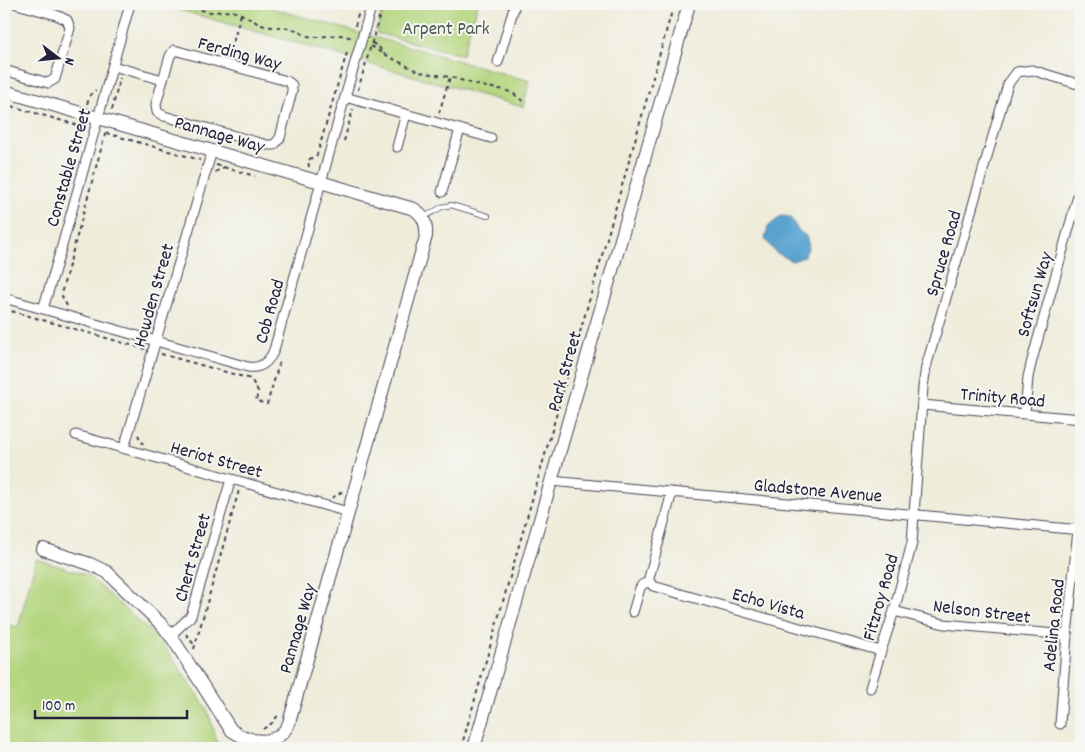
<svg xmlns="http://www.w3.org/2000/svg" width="1085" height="752" font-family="Dekko,sans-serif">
<rect width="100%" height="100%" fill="#f6f6f2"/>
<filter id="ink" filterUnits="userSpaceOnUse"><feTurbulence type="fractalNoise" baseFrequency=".02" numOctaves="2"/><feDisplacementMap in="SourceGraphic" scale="10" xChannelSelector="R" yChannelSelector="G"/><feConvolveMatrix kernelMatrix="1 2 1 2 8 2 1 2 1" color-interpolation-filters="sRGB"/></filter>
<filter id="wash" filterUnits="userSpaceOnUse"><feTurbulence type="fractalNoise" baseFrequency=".0096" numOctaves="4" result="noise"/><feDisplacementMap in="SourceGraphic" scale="20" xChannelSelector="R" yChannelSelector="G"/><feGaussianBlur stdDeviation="1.12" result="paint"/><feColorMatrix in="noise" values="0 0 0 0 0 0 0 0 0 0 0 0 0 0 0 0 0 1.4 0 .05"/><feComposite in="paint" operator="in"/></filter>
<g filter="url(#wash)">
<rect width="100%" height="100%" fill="#efecda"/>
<path fill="#b2d57d" stroke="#6a7c5c" d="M 158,4 L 257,4 L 530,81 L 523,107 Z
M 384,4 L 478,4 L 462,55 L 376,33 Z
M 36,559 L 87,575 L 160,640 L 207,709 L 219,748 L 4,748 L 4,624 L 18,627 Z"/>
<path fill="#58a3d0" stroke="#3d6286" d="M 781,216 L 790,217 L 798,230 L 806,236 L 809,246 L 804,257 L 792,261 L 775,252 L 765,239 L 768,227 Z"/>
</g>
<g filter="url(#ink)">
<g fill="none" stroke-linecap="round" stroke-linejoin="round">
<defs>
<path id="lane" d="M 424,217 L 442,207 L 451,205 L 488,216"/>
<path id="street" d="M 498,62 L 515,4
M 113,66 L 163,80 L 156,104 L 157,112 L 164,116 L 267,145 L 274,145 L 280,138 L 292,91 L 292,85 L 287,81 L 174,50 L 170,56 L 163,80
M 4,70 L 48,83 L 55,79 L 70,28 L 67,20 L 56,15 L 17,4
M 345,97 L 491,138
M 397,147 L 406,114
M 442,192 L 460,129
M 4,298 L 248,367 C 260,369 269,362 274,350 L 345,97 L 372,4
M 43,309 L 62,246 L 130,4
M 922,405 L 1081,419
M 1025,414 L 1028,377 L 1032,360 L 1081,185
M 76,435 L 348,512
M 124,448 L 212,151
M 551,481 L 1081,530
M 672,492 L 649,578 L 649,581 L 653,586 L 881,651
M 894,611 L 944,624 L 1067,635
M 633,612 L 640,588 L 642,585 L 649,581
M 171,635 L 191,616 L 231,479
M 870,688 L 881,651 L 894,611 L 912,543 L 923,387 L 926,367 L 1008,84 L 1017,72 L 1032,70 L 1081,85
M 1060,724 L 1067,635 L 1078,530"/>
<path id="secondary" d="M 4,91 L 414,209 C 424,216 427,224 426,236 L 289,723 C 278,748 250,743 231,730 L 173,639 L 163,626 L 107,572 L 90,564 L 43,549
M 474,748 L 689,4"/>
</defs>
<use href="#lane" stroke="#414053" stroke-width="6"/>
<use href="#street" stroke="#414053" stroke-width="11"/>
<use href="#secondary" stroke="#414053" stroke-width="14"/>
<path stroke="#414053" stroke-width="2" stroke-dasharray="4 4" stroke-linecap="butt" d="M 186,4 L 193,8 L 210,12 L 232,11 L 241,14 L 261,25 L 272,27 L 284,27 L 296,30 L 306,36 L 318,37 L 326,36 L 340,35 L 354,38
M 355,26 L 361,4
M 372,43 L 378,46 L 385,55
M 371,46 L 380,52 L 419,72 L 450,77 L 481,86 L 505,90 L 514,94 L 524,102
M 229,57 L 241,14
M 358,90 L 383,4
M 4,104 L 87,128
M 87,104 L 90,95 L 96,90
M 112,110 L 120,78
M 439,113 L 450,77
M 106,133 L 200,160
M 344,141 L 353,109
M 216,165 L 255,176
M 309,167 L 308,160 L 317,155 L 348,49
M 215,172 L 224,167
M 67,306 L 61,294 L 106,131
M 4,309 L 145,349
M 161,354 L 251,379 L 258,391 L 256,401 L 267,404 L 280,361
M 138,435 L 143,444
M 332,498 L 343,491
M 186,634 L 195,646
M 194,649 L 239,490
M 263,729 L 272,723 L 279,714
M 461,748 L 674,4"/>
<use href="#lane" stroke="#fff" stroke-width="4.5"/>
<use href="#street" stroke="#fff" stroke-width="9"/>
<use href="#secondary" stroke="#fff" stroke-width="12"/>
</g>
</g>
<g text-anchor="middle" stroke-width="4" stroke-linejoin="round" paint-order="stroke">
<g font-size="19" fill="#4d584f" stroke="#f6f6f2">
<text x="446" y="34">Arpent Park</text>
</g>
<g font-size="19" fill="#22223b" stroke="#f6f6f2">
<text transform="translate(240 52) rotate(15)" y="7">Ferding Way</text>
<text transform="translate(220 133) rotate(16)" y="7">Pannage Way</text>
<text transform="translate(67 167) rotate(-74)" y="7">Constable Street</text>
<text transform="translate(942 253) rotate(-74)" y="7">Spruce Road</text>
<text transform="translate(1033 294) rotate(-74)" y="7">Softsun Way</text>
<text transform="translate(152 295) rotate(-74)" y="7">Howden Street</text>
<text transform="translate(268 311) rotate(-74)" y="7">Cob Road</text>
<text transform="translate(563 371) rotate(-74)" y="7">Park Street</text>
<text transform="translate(1003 396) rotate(5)" y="7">Trinity Road</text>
<text transform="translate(217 458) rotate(16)" y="7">Heriot Street</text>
<text transform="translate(818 489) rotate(5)" y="7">Gladstone Avenue</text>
<text transform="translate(191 557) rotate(-74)" y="7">Chert Street</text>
<text transform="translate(879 597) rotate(-74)" y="7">Fitzroy Road</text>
<text transform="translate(769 602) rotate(16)" y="7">Echo Vista</text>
<text transform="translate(982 610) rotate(7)" y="7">Nelson Street</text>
<text transform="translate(1052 625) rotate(-84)" y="7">Adelina Road</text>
<text transform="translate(296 628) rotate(-74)" y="7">Pannage Way</text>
</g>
</g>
<rect width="1085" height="752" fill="none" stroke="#f6f6f2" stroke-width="20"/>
<g transform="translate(58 58) rotate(106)" stroke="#f6f6f2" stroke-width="4" paint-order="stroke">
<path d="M0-4L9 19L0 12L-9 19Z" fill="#22223b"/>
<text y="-8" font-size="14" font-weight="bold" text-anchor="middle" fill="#22223b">N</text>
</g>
<path d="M35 710v8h152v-8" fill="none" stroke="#22223b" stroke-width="2.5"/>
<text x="42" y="710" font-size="15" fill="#22223b" stroke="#f6f6f2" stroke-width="4" paint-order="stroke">100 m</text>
</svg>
